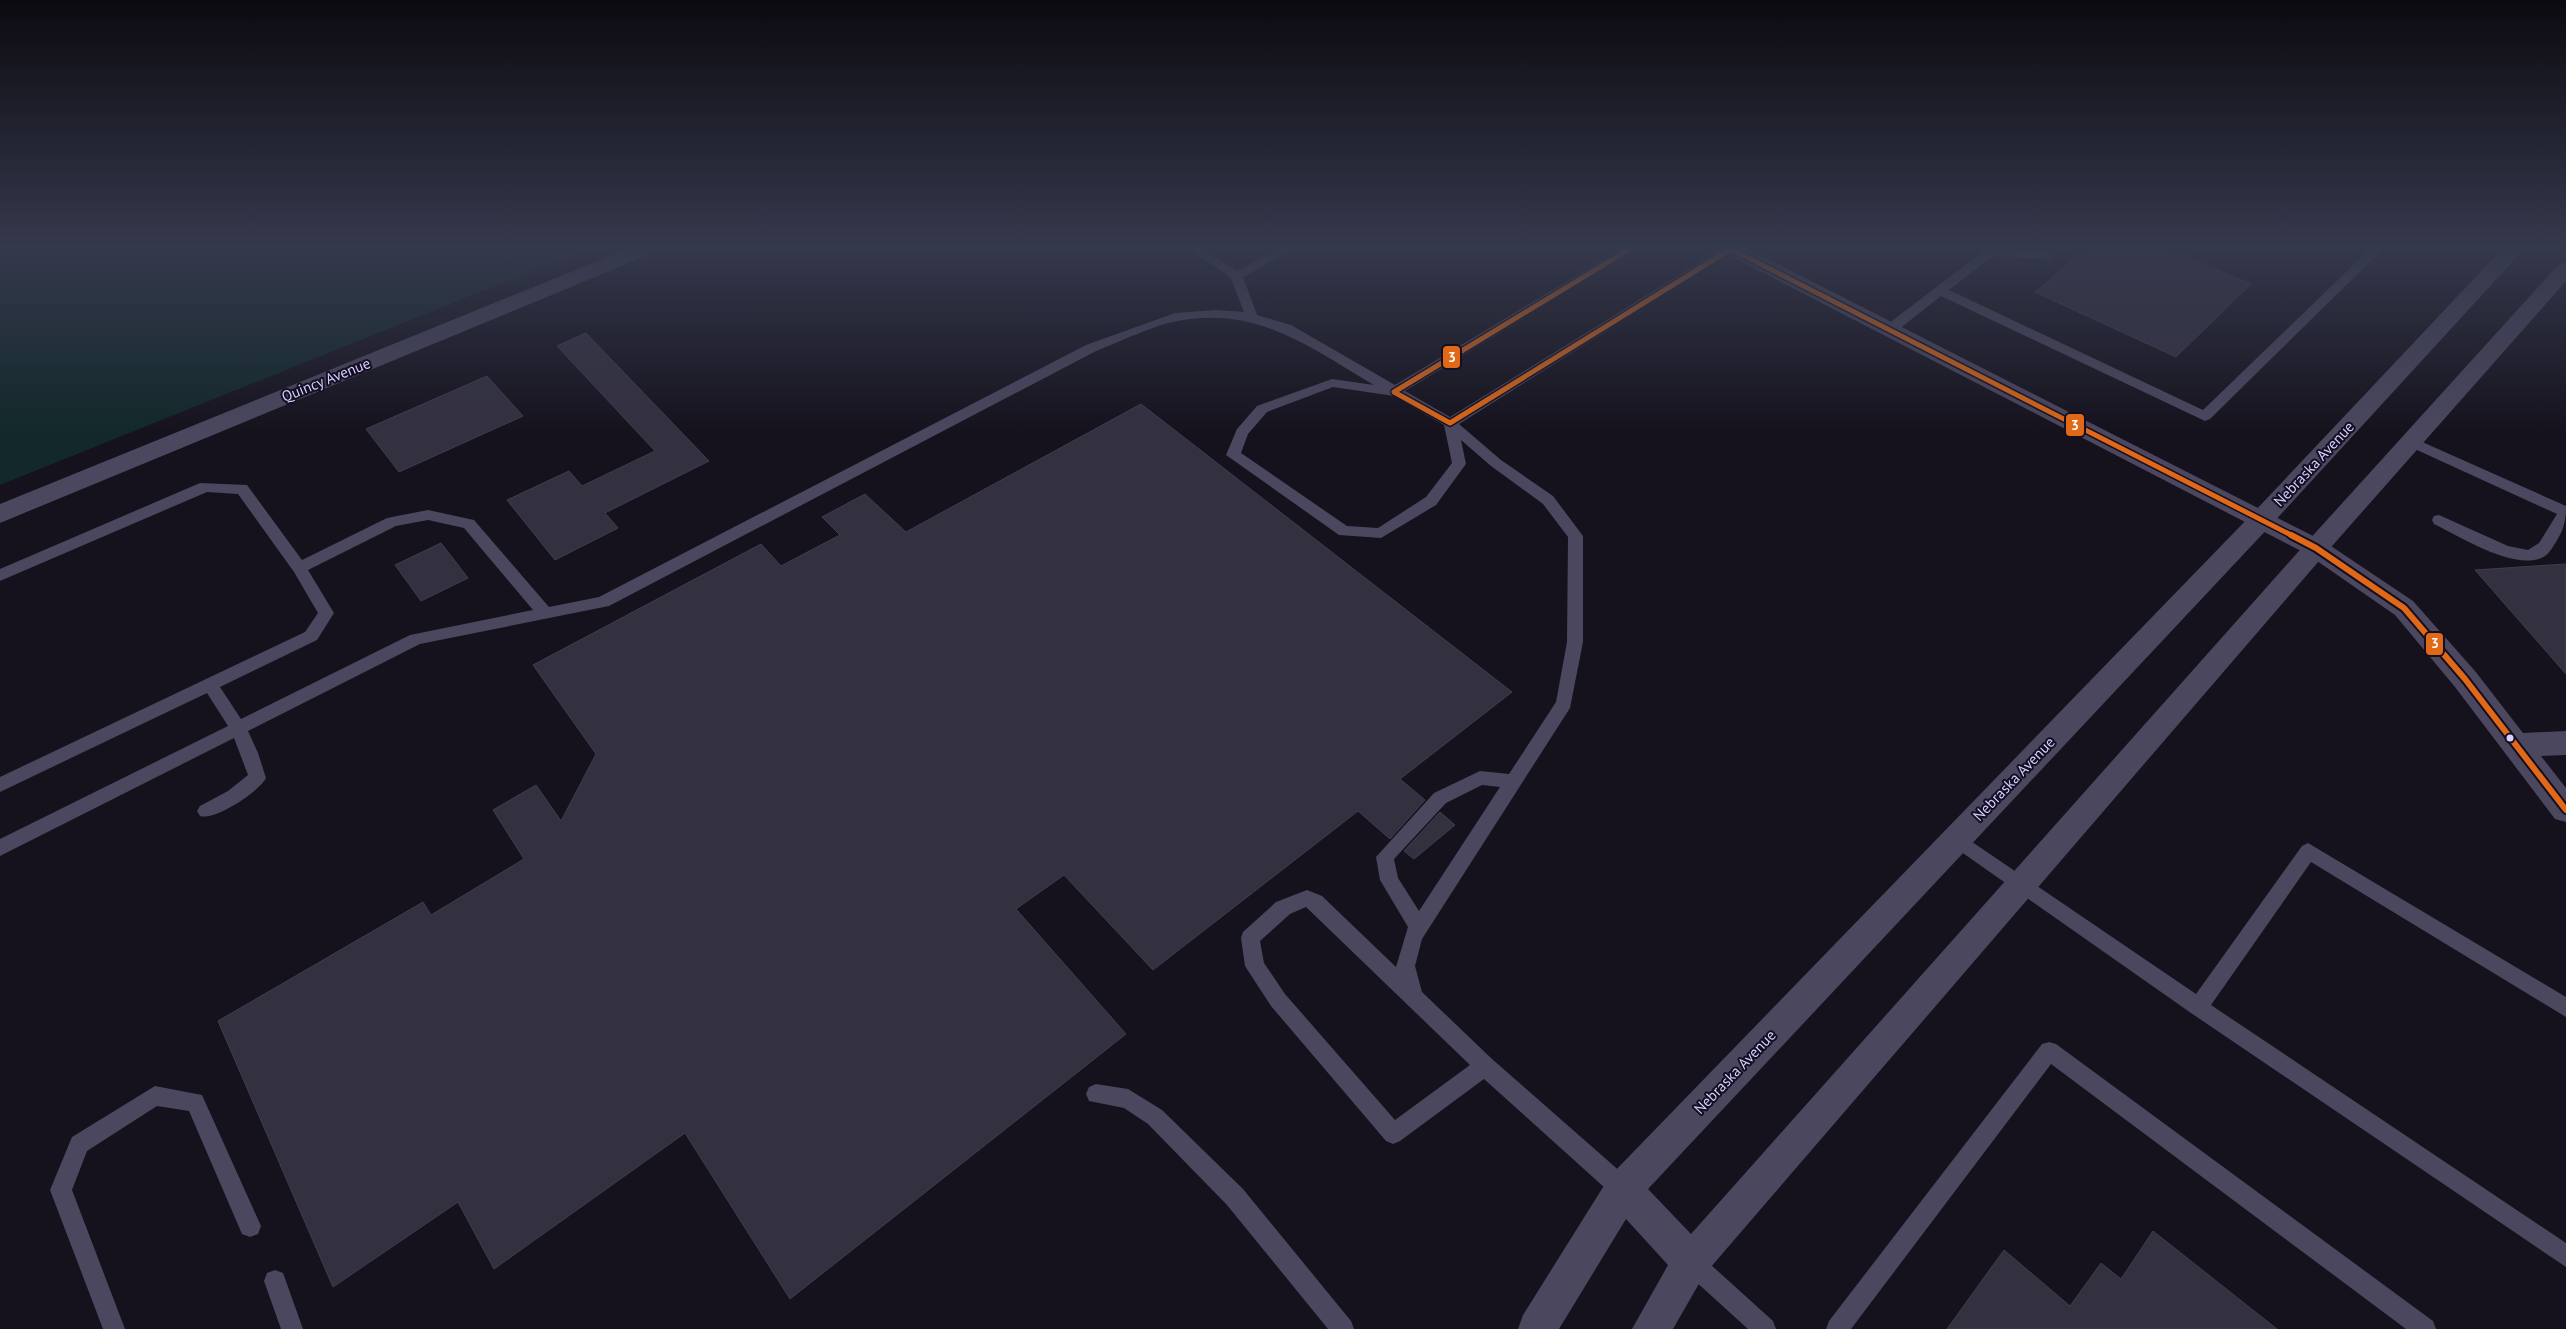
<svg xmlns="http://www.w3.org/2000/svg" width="2566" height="1329" font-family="'PT Sans',sans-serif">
<rect width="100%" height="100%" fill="#15121d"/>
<path fill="#12282a" d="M 0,247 L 592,247 L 0,485 Z"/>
<path fill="#333040" stroke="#423c51" d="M 2088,247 L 2164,247 L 2251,284 L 2176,357 L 2035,292 Z
M 586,333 L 709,461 L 605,513 L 618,528 L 555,560 L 507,500 L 569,471 L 582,486 L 655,451 L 557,346 Z
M 487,376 L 523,416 L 399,472 L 366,429 Z
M 1141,404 L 1512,692 L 1400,779 L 1425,800 L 1390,839 L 1358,811 L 1153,970 L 1064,875 L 1016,909 L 1126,1034 L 790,1299 L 685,1133 L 494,1269 L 458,1202 L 333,1287 L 218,1021 L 423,902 L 431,915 L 524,859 L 493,810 L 536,785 L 561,821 L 596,754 L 533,665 L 761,544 L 781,566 L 840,535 L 822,517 L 865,494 L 906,532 Z
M 441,543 L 468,578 L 421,601 L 395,565 Z
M 2566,564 L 2566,674 L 2475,570 Z
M 1440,812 L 1455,825 L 1414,859 L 1404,851 Z
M 2153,1231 L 2277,1329 L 1947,1329 L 2004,1250 L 2070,1306 L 2101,1263 L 2121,1279 Z"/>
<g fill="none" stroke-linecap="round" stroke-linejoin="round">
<path fill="#4a475e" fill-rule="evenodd" d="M 1187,247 L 1201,247 L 1237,271 L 1281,247 L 1297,247 L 1243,277 L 1257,315 L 1291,325 L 1395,385 L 1624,247 L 1639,247 L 1405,391 L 1450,417 L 1725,247 L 1737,249 L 1459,424 L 1501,460 L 1553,496 L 1583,536 L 1583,642 L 1570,708 L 1422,939 L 1415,966 L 1422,992 L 1492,1059 L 1631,1181 L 1634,1189 L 1631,1197 L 1623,1200 L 1615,1197 L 1484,1079 L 1400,1141 L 1393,1144 L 1386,1141 L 1271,1006 L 1245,966 L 1241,938 L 1243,932 L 1276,902 L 1307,890 L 1322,896 L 1396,967 L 1408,927 L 1380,880 L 1376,857 L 1434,793 L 1480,771 L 1509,774 L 1556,702 L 1567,642 L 1568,537 L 1543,504 L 1491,466 L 1461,440 L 1466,464 L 1436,505 L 1381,538 L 1339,535 L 1226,455 L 1237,429 L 1257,406 L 1332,379 L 1374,385 C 1309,347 1258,306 1178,321 C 1153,325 1120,342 1096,351 L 609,606 L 420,644 L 248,731 L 258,753 L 266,778 C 259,792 214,821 200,816 L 197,811 L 200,806 L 228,791 L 248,775 L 234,738 L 0,856 L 0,839 L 228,726 L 207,693 L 0,792 L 0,777 L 305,632 L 318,613 L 294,572 L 238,494 L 207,492 L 0,581 L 0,569 L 200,483 L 247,485 L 302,560 L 387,518 L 428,510 L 474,520 L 549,607 L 599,597 L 1086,345 L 1175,313 L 1216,310 L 1244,312 L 1231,278 ZM 1333,387 L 1394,396 L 1444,425 L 1452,463 L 1426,497 L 1378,528 L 1347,526 L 1241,453 L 1248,434 L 1267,412 ZM 428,520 L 464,528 L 533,610 L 410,635 L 241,719 L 220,687 L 317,640 L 334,613 L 308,570 L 396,526 ZM 1482,785 L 1500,787 L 1419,911 L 1398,878 L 1394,859 L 1446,803 ZM 1306,907 L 1470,1065 L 1395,1120 L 1285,994 L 1264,963 L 1260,941 L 1290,914 Z
M 1989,247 L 2003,247 L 2001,249 C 2013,251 2049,249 2055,255 L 2049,259 L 1993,256 L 1949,290 L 2203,410 L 2372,247 L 2385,247 L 2210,419 L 2205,421 L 1941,296 L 1894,333 L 1884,333 L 1883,330 L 1884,327 Z
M 2411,437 L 2566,506 C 2566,521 2564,529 2556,542 C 2552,548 2548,556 2541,558 C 2512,570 2459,536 2434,524 L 2432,520 L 2434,516 L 2439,515 L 2508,546 L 2528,550 L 2539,543 L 2557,514 L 2406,445 L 2404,442 Z
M 1956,831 L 2196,994 L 2302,846 L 2308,843 L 2566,997 L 2566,1017 L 2311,862 L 2211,1005 L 2566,1243 L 2566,1267 L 2191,1013 L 1950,844 L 1947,839 L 1950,834 Z
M 2049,1042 L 2056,1044 L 2433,1321 L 2436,1329 L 2406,1329 L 2051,1064 L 1851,1329 L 1826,1329 L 1829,1321 L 2042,1044 Z
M 1096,1084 L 1128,1089 L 1162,1110 L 1243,1189 L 1351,1321 L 1354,1329 L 1328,1329 L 1227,1205 L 1148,1124 L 1124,1108 L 1089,1101 L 1086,1094 L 1089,1087 Z
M 155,1086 L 202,1095 L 261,1226 L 258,1234 L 250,1237 L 242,1234 L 189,1111 L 157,1106 L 87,1151 L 72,1190 L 125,1329 L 103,1329 L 50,1190 L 72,1137 Z
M 1691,1251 L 1699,1254 L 1773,1321 L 1776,1329 L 1748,1329 L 1683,1270 L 1680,1262 L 1683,1254 Z
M 275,1270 L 283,1273 L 303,1329 L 281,1329 L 264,1281 L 267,1273 Z"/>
<path fill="#4a475e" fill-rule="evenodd" d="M 632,247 L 661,247 L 658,251 L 0,523 L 0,504 Z
M 1718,247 L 1744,247 L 2325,542 L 2413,601 L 2475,671 L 2523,733 L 2566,731 L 2566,755 L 2541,756 L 2566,788 L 2566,822 L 2555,819 L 2455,687 L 2395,615 L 2307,554 L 1721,251 Z"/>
<path fill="#4a475e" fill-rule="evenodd" d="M 2504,247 L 2526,247 L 2271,525 L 1648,1189 L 1691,1234 L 2307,542 L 2559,264 L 2566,262 L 2566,281 L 2325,554 L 1704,1275 L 1673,1329 L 1632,1329 L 1668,1265 L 1626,1219 L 1559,1329 L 1518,1329 L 1523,1315 L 1610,1176 L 2253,513 Z"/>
<defs>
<path id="bus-1-far1" d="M 1633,247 L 1394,392 L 1450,423 L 1731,249 L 2293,536"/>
<path id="bus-1" d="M 2291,535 L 2316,548 L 2404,608 L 2465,679 L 2566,810"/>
</defs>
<use href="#bus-1-far1" stroke="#130e22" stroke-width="8"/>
<use href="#bus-1" stroke="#130e22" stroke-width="10"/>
<use href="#bus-1-far1" stroke="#e06816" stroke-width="5"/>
<use href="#bus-1" stroke="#e06816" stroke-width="6"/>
</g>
<linearGradient id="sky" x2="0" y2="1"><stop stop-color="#0c0a10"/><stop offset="0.57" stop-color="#35394c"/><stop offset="1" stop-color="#35394c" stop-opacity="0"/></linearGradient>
<rect width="2566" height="433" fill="url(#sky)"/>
<circle fill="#d8cfff" stroke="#130e22" stroke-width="2" cx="2510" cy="738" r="4.5"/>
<g text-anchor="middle" stroke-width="4" stroke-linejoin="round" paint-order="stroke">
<g font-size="15" fill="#d8cfff" stroke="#130e22">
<text transform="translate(326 380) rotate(-22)" y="5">Quincy Avenue</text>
<text transform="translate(2314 464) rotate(-47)" y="5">Nebraska Avenue</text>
<text transform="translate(2014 779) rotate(-46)" y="5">Nebraska Avenue</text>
<text transform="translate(1735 1072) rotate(-46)" y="5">Nebraska Avenue</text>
</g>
</g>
<g stroke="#130e22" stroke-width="2">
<rect x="1442" y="345" width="19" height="24" rx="5" fill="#e06816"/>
<rect x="2065" y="413" width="20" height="24" rx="5" fill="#e06816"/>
<rect x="2425" y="632" width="19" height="24" rx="5" fill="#e06816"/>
</g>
<g font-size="14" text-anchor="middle" font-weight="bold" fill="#fff">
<text x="1452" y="362">3</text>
<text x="2075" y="430">3</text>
<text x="2435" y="648">3</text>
</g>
</svg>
